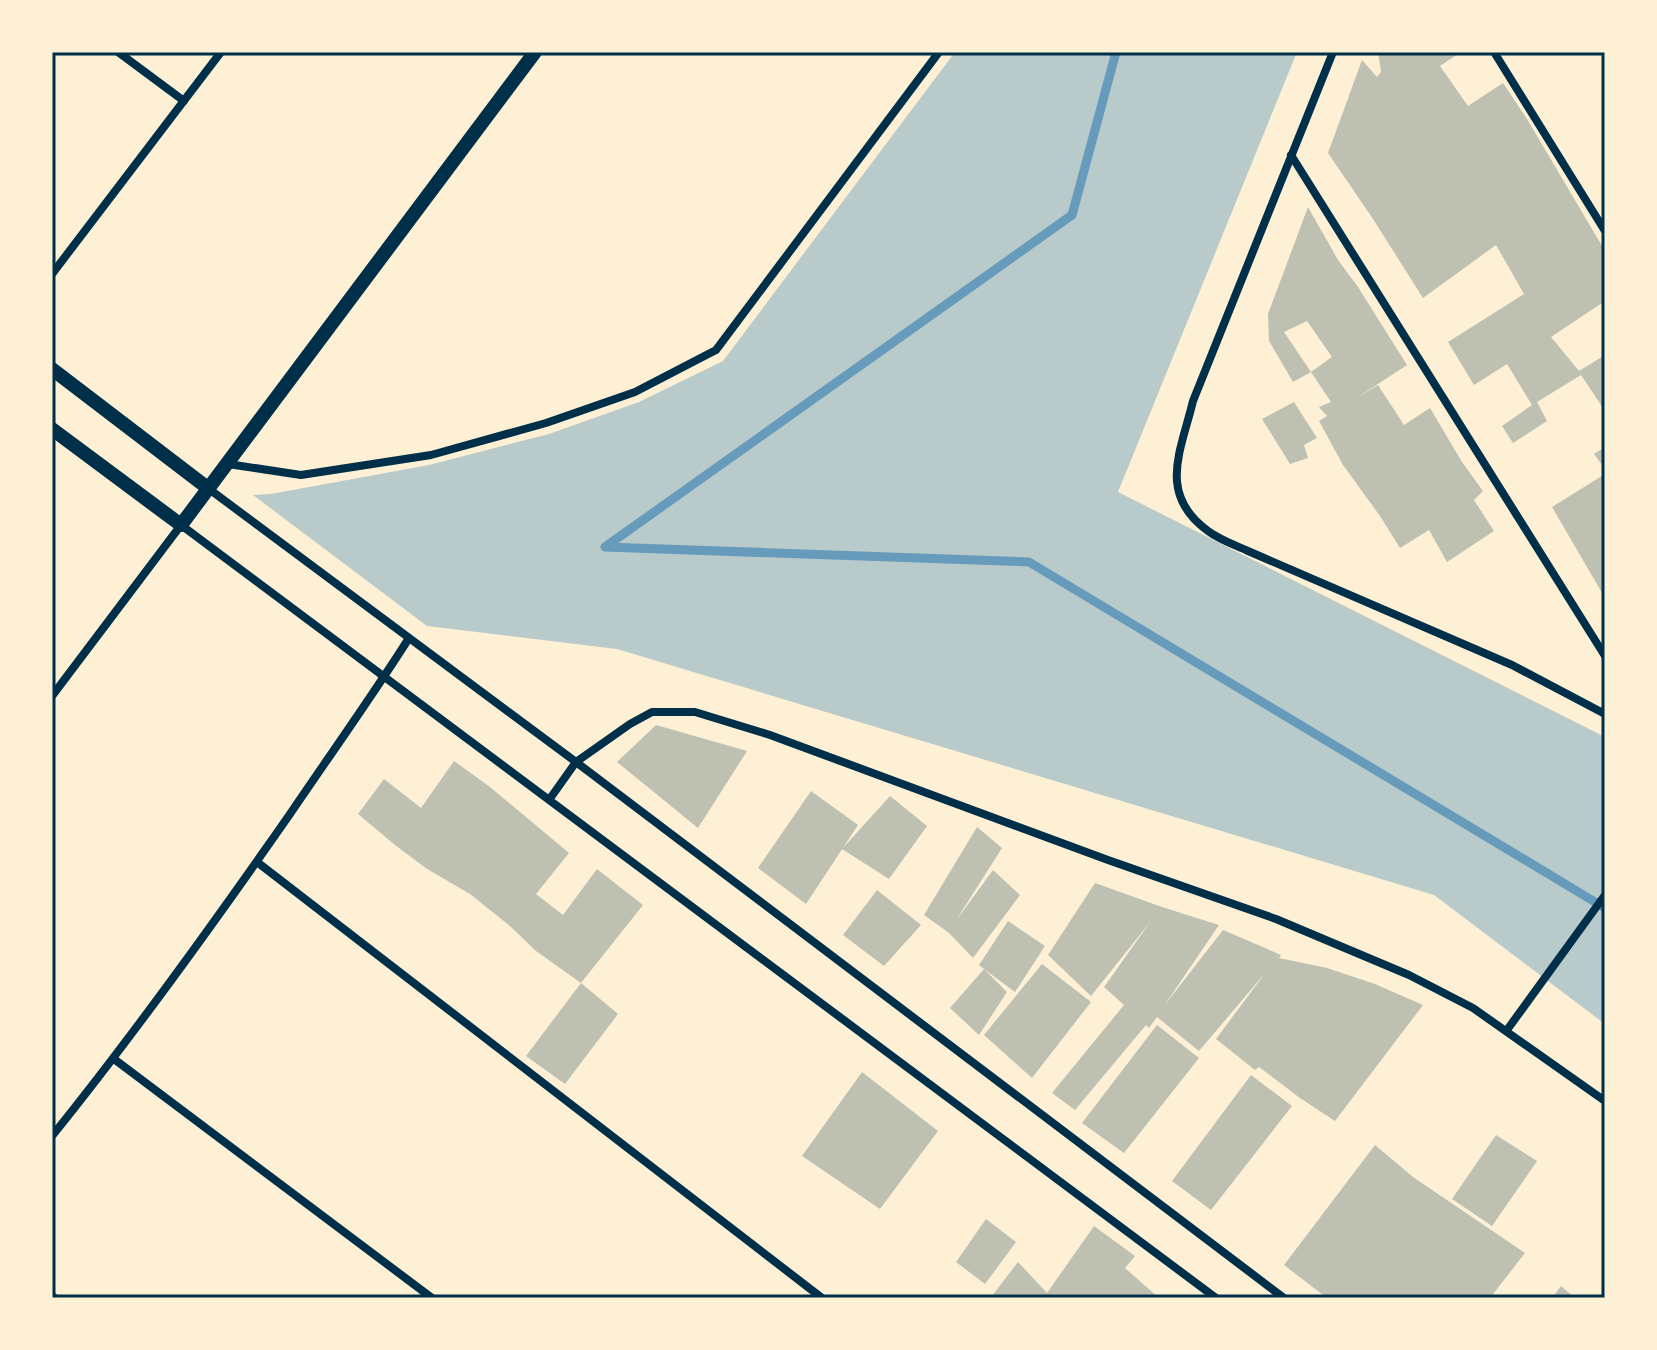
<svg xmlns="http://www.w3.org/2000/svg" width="1657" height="1350" font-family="'DM Sans',sans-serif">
<rect width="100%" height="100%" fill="#fdf0d5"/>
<path fill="#b9caca" d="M 955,52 L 1297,52 L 1118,492 L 1605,737 L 1605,1024 L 1434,895 L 617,649 L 427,626 L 253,495 L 271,494 L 429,465 L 549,434 L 639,402 L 723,361 Z"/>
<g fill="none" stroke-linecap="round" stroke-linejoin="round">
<path stroke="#669bbc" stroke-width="9" d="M 605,547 L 1029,562 L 1605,908
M 605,547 L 1072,215 L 1116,52"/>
</g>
<path fill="#bec0b2" d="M 1378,52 L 1461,52 L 1440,66 L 1468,106 L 1503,83 L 1527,119 L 1605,251 L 1605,301 L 1551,337 L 1579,371 L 1605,355 L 1605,411 L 1581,375 L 1537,402 L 1547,421 L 1513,443 L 1502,426 L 1532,405 L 1507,364 L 1474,385 L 1448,342 L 1524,294 L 1496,245 L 1423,298 L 1373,219 L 1328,153 L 1362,60 L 1377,77 L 1381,72 Z
M 1308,207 L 1338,260 L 1358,287 L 1407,365 L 1355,399 L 1378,385 L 1404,425 L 1430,408 L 1462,462 L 1483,491 L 1474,500 L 1494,531 L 1447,562 L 1429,530 L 1400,548 L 1380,516 L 1343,465 L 1319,421 L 1327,416 L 1319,407 L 1331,402 L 1311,372 L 1332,357 L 1307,321 L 1284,332 L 1311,372 L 1293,382 L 1269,341 L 1268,314 Z
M 1294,402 L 1317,438 L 1304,445 L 1308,458 L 1290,464 L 1262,419 Z
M 1605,447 L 1605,469 L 1594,454 Z
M 1605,474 L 1605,598 L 1552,507 Z
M 656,725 L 747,751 L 698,828 L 617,762 Z
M 454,761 L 490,787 L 569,853 L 536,894 L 563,915 L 597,869 L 643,905 L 581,983 L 536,951 L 510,926 L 470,894 L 427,869 L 395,845 L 358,814 L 384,779 L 421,808 Z
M 811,791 L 858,825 L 806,904 L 758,868 Z
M 890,796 L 927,826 L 889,879 L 842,849 Z
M 977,827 L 1002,848 L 955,922 L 993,870 L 1020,895 L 973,958 L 949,933 L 924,915 Z
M 1095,883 L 1162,907 L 1219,925 L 1164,1006 L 1223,930 L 1281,955 L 1279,958 L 1327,968 L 1375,984 L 1423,1005 L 1335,1121 L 1300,1098 L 1259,1067 L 1255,1070 L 1216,1039 L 1266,972 L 1199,1051 L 1157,1017 L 1149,1028 L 1146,1025 L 1075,1110 L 1052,1093 L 1124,1005 L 1104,987 L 1151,921 L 1091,996 L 1048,955 Z
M 877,890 L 921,925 L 884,966 L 843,935 Z
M 1008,921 L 1045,946 L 1015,992 L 984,969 L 1007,992 L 979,1035 L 950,1008 L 984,969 L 979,965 Z
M 1042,964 L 1091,1002 L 1032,1078 L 984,1035 Z
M 581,983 L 618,1014 L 565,1084 L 526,1056 Z
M 1157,1025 L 1199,1058 L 1124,1153 L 1082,1123 Z
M 862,1072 L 938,1131 L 880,1209 L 802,1156 Z
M 1251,1075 L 1292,1106 L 1211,1210 L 1172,1181 Z
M 1496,1135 L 1537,1161 L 1492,1226 L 1452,1199 Z
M 1375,1145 L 1413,1177 L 1525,1253 L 1490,1298 L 1327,1298 L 1284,1265 Z
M 986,1219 L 1016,1242 L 985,1284 L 956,1262 Z
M 1094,1226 L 1135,1256 L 1125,1268 L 1159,1298 L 995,1298 L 992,1296 L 1018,1262 L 1047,1293 Z
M 1561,1286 L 1575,1298 L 1552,1298 Z"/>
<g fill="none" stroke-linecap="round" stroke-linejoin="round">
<path stroke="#003049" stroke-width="8" d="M 118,52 L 184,101
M 1333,52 L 1193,401 C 1181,451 1157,494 1208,531 C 1220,540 1235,545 1248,551 L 1512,665 L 1605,714
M 1494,52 L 1605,231
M 1291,155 L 1605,656
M 52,274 L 221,52
M 228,464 L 301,475 L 431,455 L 546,423 L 635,392 L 716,350 L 939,52
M 209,489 L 576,762 L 1284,1298
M 52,696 L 181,525 L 1216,1298
M 549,800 L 576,762 L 630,724 L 652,712 L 695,712 L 770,735 L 1108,860 L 1276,919 L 1409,975 L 1473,1008 L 1605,1101
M 257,862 L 822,1298
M 1507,1030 L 1605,895
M 114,1059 L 432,1298
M 52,1136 C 136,1032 214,923 290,814 C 330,755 371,698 409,638
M 52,1296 L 55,1298"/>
<path stroke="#003049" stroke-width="14" d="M 52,369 L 209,489
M 52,429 L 181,525 L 535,52"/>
</g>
<rect width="1657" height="1350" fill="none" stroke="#fdf0d5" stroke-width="108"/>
<rect x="54" y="54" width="1549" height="1242" fill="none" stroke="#003049" stroke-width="3"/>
</svg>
